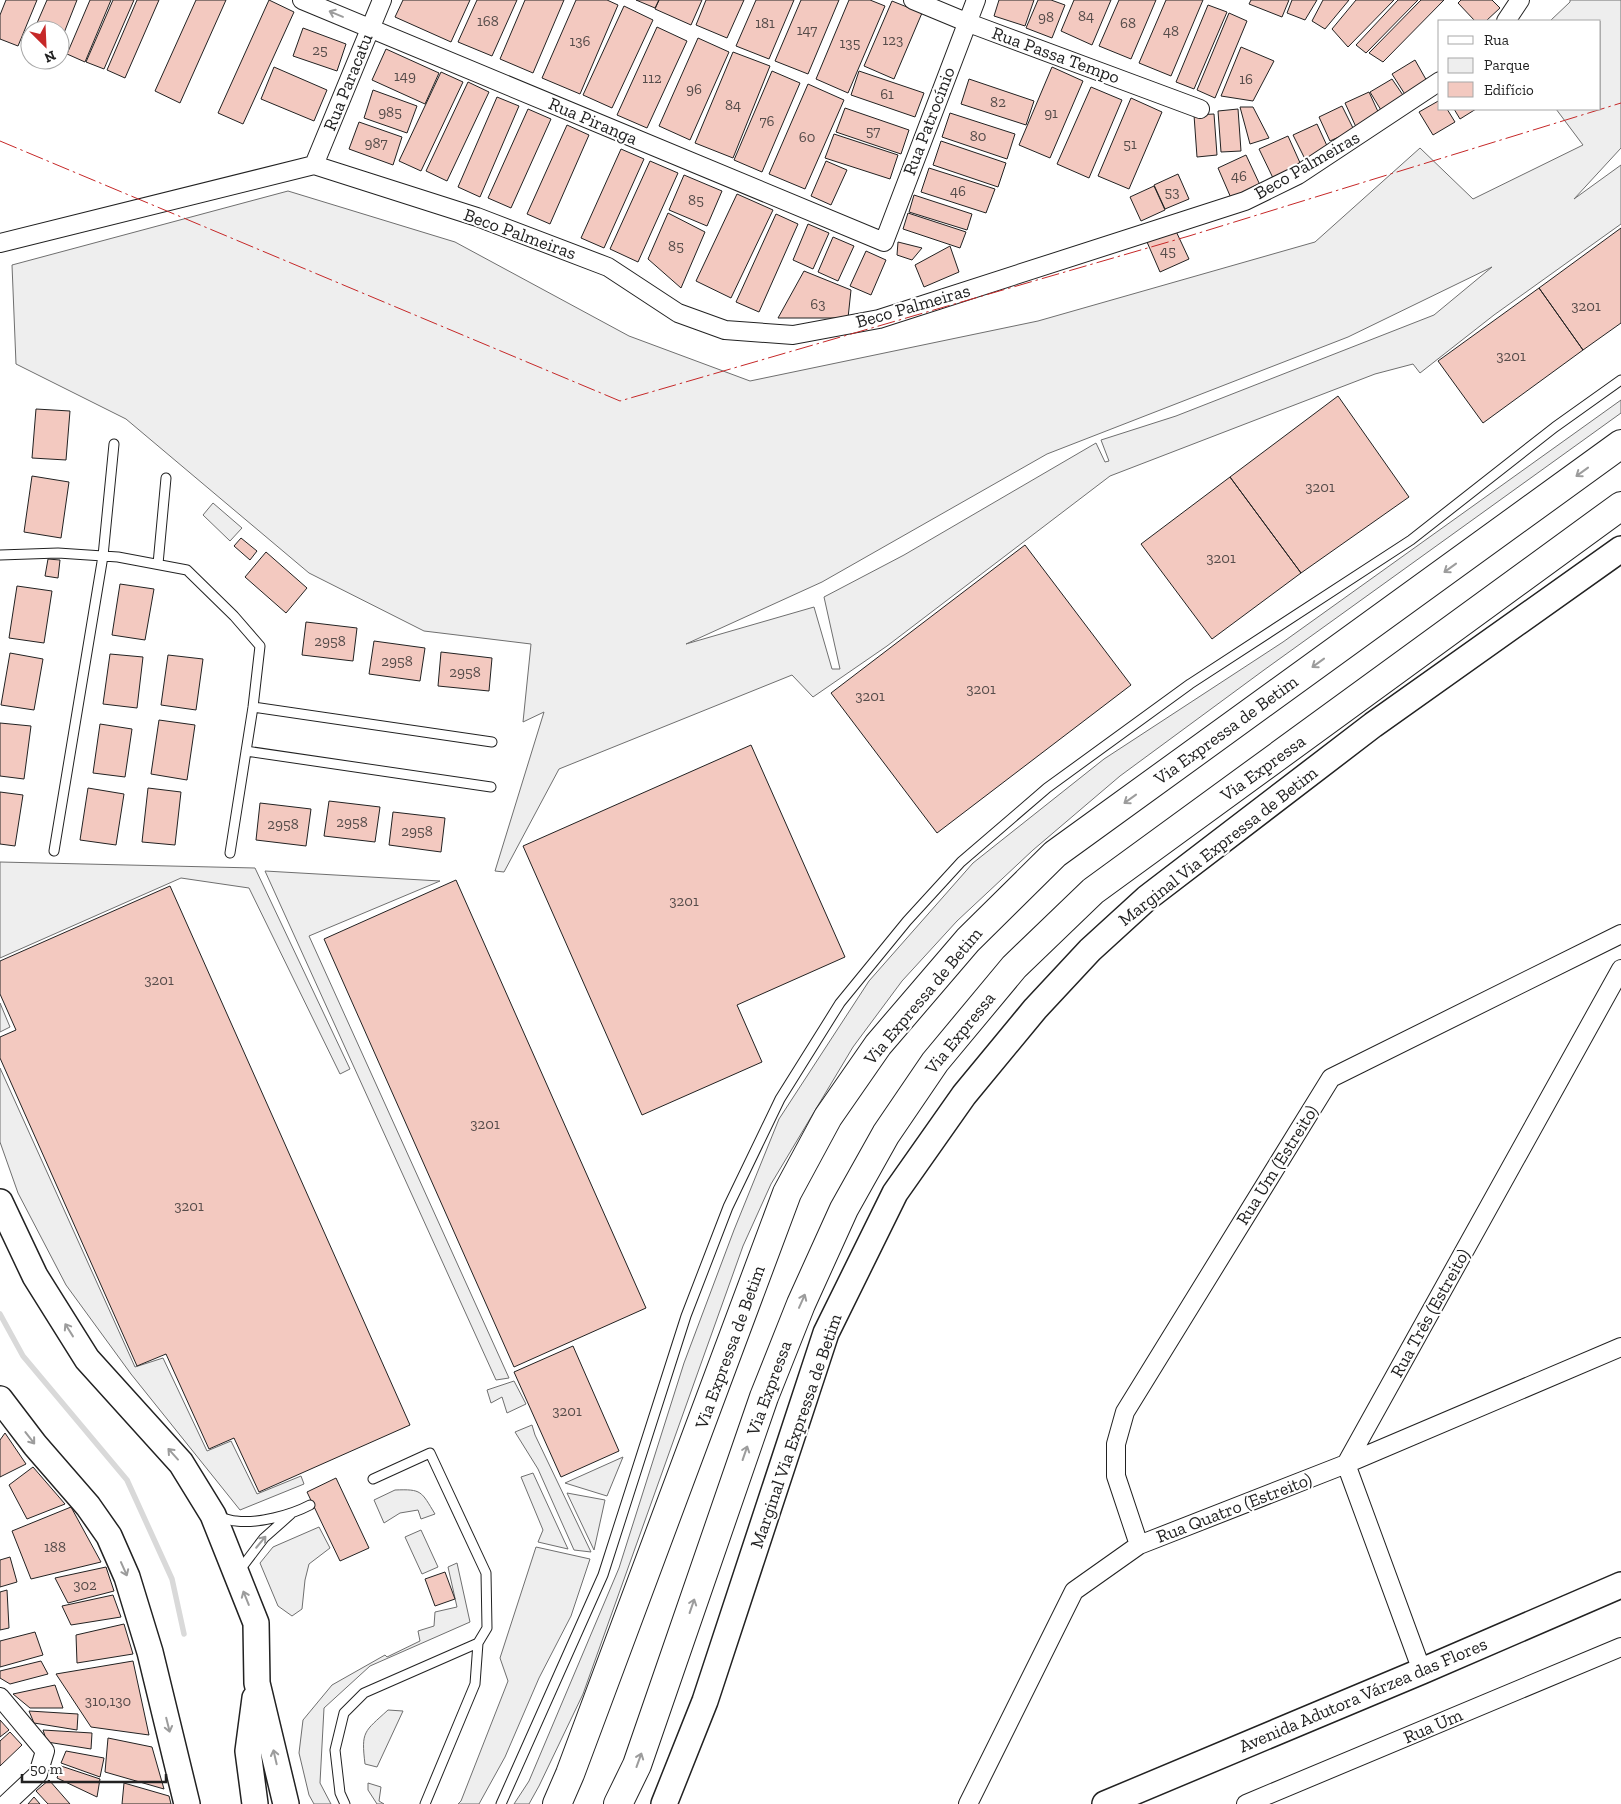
<svg xmlns="http://www.w3.org/2000/svg" width="1621" height="1804" font-family="'Zilla Slab',serif">
<rect width="100%" height="100%" fill="#fff"/>
<path fill="#eee" stroke="#6f6f6f" fill-rule="evenodd" d="M 1570,0 L 1621,0 L 1621,148 L 1574,199 L 1621,165 L 1621,224 L 1494,315 L 1420,373 L 1413,364 L 1375,374 L 1110,476 L 887,646 L 813,697 L 792,675 L 559,769 L 504,872 L 495,871 L 544,712 L 523,722 L 531,644 L 424,631 L 309,573 L 126,419 L 16,364 L 12,265 L 288,191 L 455,242 L 629,336 L 750,381 L 1038,321 L 1315,242 L 1420,148 L 1473,199 L 1583,145 L 1556,109 L 1600,109 L 1600,21 L 1550,21 L 1570,2 ZM 1492,267 L 1434,315 L 1176,416 L 1101,440 L 1109,461 L 1105,462 L 1096,443 L 904,555 L 824,597 L 840,669 L 832,669 L 814,607 L 686,644 L 822,582 L 1047,454 L 1348,337 Z
M 1621,400 L 1621,413 L 1264,670 L 1120,776 L 1033,850 L 957,921 L 902,981 L 853,1047 L 771,1184 L 743,1246 L 583,1694 L 539,1786 L 529,1804 L 514,1804 L 529,1781 L 619,1568 L 684,1363 L 734,1230 L 779,1119 L 869,981 L 973,863 L 1104,759 L 1283,642 Z
M 213,503 L 242,528 L 230,541 L 203,515 Z
M 0,862 L 255,868 L 350,1069 L 340,1074 L 249,888 L 181,878 L 0,958 Z
M 265,871 L 440,881 L 309,936 L 509,1378 L 496,1380 Z
M 0,1003 L 10,1027 L 0,1032 Z
M 0,1068 L 135,1367 L 163,1358 L 207,1451 L 231,1441 L 257,1494 L 301,1476 L 304,1484 L 240,1510 L 131,1374 L 66,1285 L 18,1193 L 0,1142 Z
M 514,1381 L 526,1404 L 507,1413 L 502,1397 L 491,1403 L 487,1390 Z
M 532,1425 L 535,1435 L 591,1552 L 574,1550 L 538,1469 L 515,1432 Z
M 623,1457 L 607,1496 L 565,1483 Z
M 533,1473 L 568,1549 L 538,1542 L 543,1530 L 521,1477 Z
M 395,1490 C 422,1489 421,1491 435,1514 L 421,1519 L 418,1510 L 400,1513 L 384,1523 L 374,1500 Z
M 567,1493 L 605,1500 L 594,1550 Z
M 319,1527 L 330,1548 L 309,1564 L 305,1580 L 302,1609 L 292,1616 L 278,1606 L 260,1563 L 273,1547 Z
M 421,1530 L 438,1567 L 422,1574 L 405,1537 Z
M 536,1547 L 590,1559 L 571,1616 L 539,1678 L 505,1757 L 479,1804 L 458,1804 L 461,1801 L 508,1681 L 500,1658 Z
M 457,1563 L 470,1622 L 370,1666 L 324,1708 L 320,1783 L 331,1804 L 314,1804 L 309,1795 L 299,1753 L 303,1720 L 332,1685 L 385,1655 L 387,1657 L 420,1641 L 418,1631 L 434,1626 L 435,1612 L 457,1607 L 448,1567 Z
M 388,1710 L 403,1711 L 377,1767 L 365,1764 C 361,1731 364,1732 388,1710 Z
M 368,1783 L 381,1787 L 379,1801 L 384,1804 L 377,1804 L 368,1790 Z"/>
<g fill="none" stroke-linecap="round" stroke-linejoin="round">
<path stroke="#d9d9d9" stroke-width="5.5" d="M 0,1314 L 23,1356 L 127,1480 L 172,1579 L 184,1634"/>
</g>
<path fill="#f3c9c0" stroke="#222" d="M 6,0 L 37,0 L 18,46 L 0,39 L 0,15 Z
M 47,0 L 77,0 L 60,43 L 60,30 L 34,30 Z
M 90,0 L 111,0 L 85,62 L 67,54 Z
M 113,0 L 134,0 L 104,69 L 86,62 Z
M 137,0 L 159,0 L 125,78 L 107,70 Z
M 196,0 L 226,0 L 180,103 L 155,91 Z
M 269,0 L 294,12 L 243,124 L 218,113 Z
M 403,0 L 470,0 L 451,42 L 395,17 Z
M 477,0 L 517,0 L 492,56 L 458,42 Z
M 525,0 L 564,0 L 533,73 L 500,59 Z
M 576,0 L 607,0 L 618,5 L 580,94 L 542,78 Z
M 636,0 L 659,0 L 655,8 Z
M 659,0 L 702,0 L 691,25 L 655,9 Z
M 706,0 L 744,0 L 727,38 L 696,25 Z
M 756,0 L 794,0 L 769,59 L 736,46 Z
M 801,0 L 839,0 L 808,74 L 775,61 Z
M 849,0 L 870,0 L 885,6 L 848,93 L 816,79 Z
M 999,0 L 1034,0 L 1025,26 L 994,16 Z
M 1038,0 L 1051,0 L 1065,5 L 1052,38 L 1026,28 Z
M 1074,0 L 1111,0 L 1092,45 L 1061,31 Z
M 1119,0 L 1156,0 L 1131,59 L 1099,46 Z
M 1166,0 L 1203,0 L 1171,76 L 1139,63 Z
M 1251,0 L 1289,0 L 1282,17 L 1249,4 Z
M 1292,0 L 1317,0 L 1305,20 L 1287,13 Z
M 1323,0 L 1349,0 L 1325,29 L 1312,21 Z
M 1356,0 L 1394,0 L 1348,47 L 1332,29 Z
M 1398,0 L 1418,0 L 1366,53 L 1356,45 Z
M 1421,0 L 1444,0 L 1383,62 L 1369,53 Z
M 1461,0 L 1492,0 L 1500,8 L 1486,21 L 1475,21 L 1458,3 Z
M 892,1 L 922,13 L 894,79 L 864,66 Z
M 1208,5 L 1227,12 L 1194,89 L 1176,82 Z
M 624,6 L 653,20 L 612,108 L 583,95 Z
M 1229,13 L 1247,21 L 1215,98 L 1197,90 Z
M 657,27 L 687,41 L 647,128 L 617,115 Z
M 303,28 L 346,44 L 337,71 L 293,56 Z
M 698,38 L 729,52 L 690,140 L 659,126 Z
M 1241,47 L 1274,61 L 1253,101 L 1221,96 Z
M 386,49 L 439,73 L 425,104 L 372,80 Z
M 733,52 L 770,66 L 733,158 L 695,143 Z
M 1415,60 L 1428,83 L 1406,96 L 1392,74 Z
M 274,67 L 327,90 L 314,121 L 261,99 Z
M 1052,67 L 1083,81 L 1050,158 L 1019,145 Z
M 772,71 L 800,83 L 762,172 L 734,160 Z
M 859,71 L 924,93 L 915,117 L 851,95 Z
M 441,72 L 463,82 L 421,171 L 399,161 Z
M 969,79 L 1034,101 L 1026,125 L 961,104 Z
M 1392,79 L 1407,101 L 1384,115 L 1370,92 Z
M 468,82 L 489,92 L 447,181 L 426,171 Z
M 808,84 L 844,100 L 805,189 L 769,174 Z
M 1091,87 L 1122,100 L 1089,178 L 1057,164 Z
M 373,90 L 417,106 L 407,133 L 364,118 Z
M 1369,92 L 1380,116 L 1356,127 L 1345,103 Z
M 497,97 L 519,106 L 480,197 L 458,187 Z
M 1131,98 L 1162,112 L 1129,189 L 1098,176 Z
M 1440,100 L 1440,109 L 1447,109 L 1455,122 L 1433,135 L 1419,112 Z
M 1342,106 L 1354,130 L 1330,141 L 1319,117 Z
M 1240,107 L 1253,107 L 1269,138 L 1250,144 Z
M 845,108 L 909,130 L 901,154 L 836,132 Z
M 528,109 L 551,119 L 511,208 L 488,198 Z
M 1238,109 L 1241,151 L 1221,152 L 1218,111 Z
M 1454,109 L 1476,109 L 1460,119 Z
M 950,113 L 1015,134 L 1007,159 L 942,137 Z
M 1214,114 L 1217,155 L 1197,157 L 1194,115 Z
M 359,122 L 402,137 L 393,165 L 349,149 Z
M 1317,124 L 1328,148 L 1305,159 L 1293,135 Z
M 567,125 L 589,135 L 550,224 L 527,214 Z
M 834,134 L 898,155 L 890,179 L 825,158 Z
M 1288,136 L 1301,165 L 1273,178 L 1259,149 Z
M 941,141 L 1006,163 L 998,187 L 933,165 Z
M 621,149 L 644,159 L 604,248 L 581,238 Z
M 1246,155 L 1260,185 L 1231,198 L 1218,168 Z
M 650,161 L 678,173 L 638,262 L 610,249 Z
M 826,161 L 847,170 L 831,205 L 811,196 Z
M 929,168 L 995,189 L 986,213 L 921,192 Z
M 1178,174 L 1189,199 L 1165,209 L 1154,185 Z
M 684,175 L 722,191 L 707,226 L 669,210 Z
M 1154,186 L 1165,210 L 1141,221 L 1130,197 Z
M 737,194 L 773,210 L 731,298 L 696,281 Z
M 914,195 L 972,214 L 967,230 L 909,212 Z
M 668,213 L 705,232 L 681,288 L 648,259 Z
M 908,213 L 966,232 L 960,248 L 903,229 Z
M 776,214 L 798,224 L 759,312 L 736,302 Z
M 808,224 L 829,233 L 813,269 L 793,260 Z
M 1621,228 L 1621,323 L 1583,350 L 1539,288 Z
M 1175,229 L 1189,259 L 1160,272 L 1147,242 Z
M 833,237 L 854,246 L 838,281 L 818,272 Z
M 898,242 L 922,248 L 912,260 L 897,255 Z
M 950,246 L 959,272 L 924,287 L 915,265 Z
M 866,251 L 886,260 L 871,295 L 850,286 Z
M 804,271 L 851,290 L 848,318 L 778,318 Z
M 1539,288 L 1583,350 L 1483,423 L 1438,361 Z
M 1338,396 L 1409,497 L 1301,573 L 1230,477 Z
M 36,409 L 70,411 L 66,460 L 32,458 Z
M 32,476 L 69,482 L 61,538 L 24,532 Z
M 1230,477 L 1301,573 L 1212,639 L 1141,544 Z
M 241,538 L 257,551 L 250,560 L 234,546 Z
M 1025,545 L 1131,685 L 937,833 L 831,693 Z
M 266,552 L 307,588 L 286,613 L 245,577 Z
M 48,559 L 60,560 L 58,578 L 45,576 Z
M 120,584 L 154,589 L 145,640 L 112,635 Z
M 17,586 L 52,591 L 44,643 L 9,638 Z
M 306,622 L 357,628 L 353,661 L 302,655 Z
M 374,641 L 425,648 L 420,681 L 369,674 Z
M 441,652 L 492,658 L 489,691 L 438,686 Z
M 10,653 L 43,659 L 34,710 L 1,705 Z
M 110,654 L 143,657 L 137,708 L 103,704 Z
M 168,655 L 203,659 L 196,710 L 161,705 Z
M 159,720 L 195,725 L 187,780 L 151,774 Z
M 0,723 L 31,726 L 24,779 L 0,776 Z
M 100,724 L 132,729 L 125,777 L 93,773 Z
M 751,745 L 845,957 L 737,1005 L 762,1062 L 642,1115 L 523,846 Z
M 88,788 L 124,794 L 116,845 L 80,840 Z
M 148,788 L 181,792 L 175,845 L 142,842 Z
M 0,792 L 23,795 L 15,846 L 0,844 Z
M 329,801 L 380,807 L 375,842 L 324,836 Z
M 260,803 L 311,809 L 306,846 L 256,840 Z
M 393,812 L 445,818 L 441,852 L 389,845 Z
M 456,880 L 646,1308 L 514,1367 L 324,939 Z
M 170,886 L 410,1425 L 259,1492 L 234,1438 L 209,1449 L 166,1354 L 137,1366 L 0,1058 L 0,1037 L 16,1030 L 0,994 L 0,961 Z
M 573,1346 L 619,1451 L 561,1477 L 514,1372 Z
M 5,1433 L 26,1464 L 0,1477 L 0,1440 Z
M 33,1467 L 65,1504 L 27,1519 L 9,1485 Z
M 336,1478 L 369,1548 L 340,1561 L 307,1492 Z
M 71,1507 L 101,1562 L 31,1579 L 12,1531 Z
M 10,1557 L 17,1582 L 0,1587 L 0,1560 Z
M 106,1567 L 114,1591 L 68,1603 L 55,1578 Z
M 445,1572 L 455,1599 L 435,1606 L 425,1579 Z
M 7,1590 L 9,1628 L 0,1630 L 0,1592 Z
M 113,1595 L 121,1617 L 71,1625 L 62,1606 Z
M 124,1624 L 133,1654 L 77,1663 L 76,1635 Z
M 35,1632 L 43,1655 L 0,1667 L 0,1641 Z
M 41,1661 L 48,1674 L 10,1684 L 0,1678 L 0,1671 Z
M 133,1661 L 149,1735 L 91,1727 L 56,1674 Z
M 55,1685 L 63,1708 L 30,1708 L 13,1694 Z
M 29,1711 L 78,1714 L 77,1730 L 34,1723 Z
M 0,1720 L 9,1730 L 0,1737 Z
M 43,1730 L 92,1733 L 91,1749 L 47,1742 Z
M 10,1732 L 22,1745 L 0,1766 L 0,1741 Z
M 108,1738 L 152,1747 L 164,1789 L 105,1772 Z
M 66,1751 L 104,1758 L 100,1777 L 61,1763 Z
M 61,1766 L 100,1779 L 97,1797 L 57,1778 Z
M 49,1780 L 70,1804 L 48,1804 L 36,1791 Z
M 124,1783 L 169,1796 L 171,1804 L 122,1804 Z
M 34,1797 L 40,1804 L 28,1804 Z"/>
<g fill="none" stroke-linecap="round" stroke-linejoin="round">
<defs>
<path id="lane" d="M 0,555 L 58,553 L 118,557 L 187,570 L 234,616 L 260,646 L 253,707 L 230,853
M 158,564 L 166,478
M 253,707 L 492,742
M 246,751 L 491,787
M 54,851 L 103,556 L 114,444
M 217,1516 C 223,1518 230,1521 236,1521 C 258,1524 291,1515 310,1505
M 239,1571 L 264,1538 L 291,1514
M 345,1804 L 340,1793 L 335,1750 L 344,1713 L 364,1693 L 478,1643 L 487,1628 L 486,1573 L 430,1453 L 373,1479
M 425,1804 L 475,1684 L 478,1643
M 501,1804 L 603,1575 L 686,1316 L 728,1207 L 780,1099 L 840,1003 L 907,921 L 961,862 L 1047,788 L 1190,684 L 1411,540 L 1555,427 L 1621,380"/>
<path id="street" d="M 302,0 L 884,242 L 976,0
M 913,0 L 966,22 L 1200,109
M 1506,21 L 1520,0
M 314,165 L 477,217 L 608,267 L 678,313 L 725,330 L 793,335 L 879,319 L 1245,201 L 1298,175 L 1440,81
M 314,165 L 382,0
M 0,243 L 314,165
M 1139,1545 L 1116,1476 L 1116,1444 L 1125,1412 L 1331,1078 L 1621,934
M 1422,1671 L 1346,1464 L 1621,969
M 0,1697 L 45,1751 L 38,1774 L 6,1804
M 968,1804 L 1074,1591 L 1139,1545 L 1346,1464 L 1621,1347
M 1246,1804 L 1621,1647"/>
<path id="secondary" d="M 0,1202 L 35,1276 L 87,1359 L 181,1463 L 213,1515 L 256,1623 L 257,1683 L 286,1804
M 0,1399 L 35,1445 L 88,1506 L 109,1536 L 127,1577 L 150,1652 L 187,1804
M 255,1804 L 248,1751 L 255,1698
M 664,1804 L 705,1701 L 826,1333 L 895,1193 L 964,1095 L 1035,1009 L 1090,950 L 1147,898 L 1373,725 L 1621,549
M 1105,1804 L 1422,1671 L 1621,1585"/>
<path id="highway" d="M 557,1804 L 570,1774 L 787,1193 L 828,1117 L 878,1045 L 968,940 L 1055,854 L 1621,444
M 618,1804 L 637,1765 L 764,1397 L 801,1304 L 844,1209 L 886,1134 L 935,1062 L 1014,967 L 1093,891 L 1621,506"/>
</defs>
<use href="#lane" stroke="#222" stroke-width="11"/>
<use href="#street" stroke="#222" stroke-width="20"/>
<use href="#secondary" stroke="#222" stroke-width="28"/>
<use href="#highway" stroke="#222" stroke-width="30"/>
<use href="#lane" stroke="#fff" stroke-width="9"/>
<use href="#street" stroke="#fff" stroke-width="18"/>
<use href="#secondary" stroke="#fff" stroke-width="25"/>
<use href="#highway" stroke="#fff" stroke-width="28"/>
<path stroke="#c62828" stroke-width="1" stroke-dasharray="18 4 2.5 4" stroke-linecap="butt" d="M 0,141 L 620,401 L 1189,236 L 1621,103"/>
</g>
<defs><path id="oneway-shaft" d="M-6 0H5M1.5-3L5.5 0L1.5 3" fill="none" stroke-width="1.6" stroke-linecap="round" stroke-linejoin="round" transform="scale(1.25)"/></defs>
<g stroke="#9c9c9c">
<use href="#oneway-shaft" transform="translate(336 14) rotate(-157)"/>
<use href="#oneway-shaft" transform="translate(1582 472) rotate(144)"/>
<use href="#oneway-shaft" transform="translate(1450 568) rotate(144)"/>
<use href="#oneway-shaft" transform="translate(1318 663) rotate(144)"/>
<use href="#oneway-shaft" transform="translate(1130 799) rotate(144)"/>
<use href="#oneway-shaft" transform="translate(802 1301) rotate(-66)"/>
<use href="#oneway-shaft" transform="translate(69 1330) rotate(-122)"/>
<use href="#oneway-shaft" transform="translate(30 1438) rotate(52)"/>
<use href="#oneway-shaft" transform="translate(745 1453) rotate(-71)"/>
<use href="#oneway-shaft" transform="translate(173 1454) rotate(-132)"/>
<use href="#oneway-shaft" transform="translate(261 1542) rotate(-50)"/>
<use href="#oneway-shaft" transform="translate(124 1569) rotate(66)"/>
<use href="#oneway-shaft" transform="translate(246 1598) rotate(-112)"/>
<use href="#oneway-shaft" transform="translate(692 1606) rotate(-71)"/>
<use href="#oneway-shaft" transform="translate(168 1725) rotate(76)"/>
<use href="#oneway-shaft" transform="translate(275 1757) rotate(-103)"/>
<use href="#oneway-shaft" transform="translate(639 1760) rotate(-70)"/>
</g>
<g text-anchor="middle" stroke-width="4" stroke-linejoin="round" paint-order="stroke">
<g font-size="15" fill="#564c4a">
<text x="1086" y="21">84</text>
<text x="1046" y="22">98</text>
<text x="488" y="26">168</text>
<text x="765" y="28">181</text>
<text x="1128" y="28">68</text>
<text x="807" y="35">147</text>
<text x="1171" y="36">48</text>
<text x="893" y="45">123</text>
<text x="580" y="46">136</text>
<text x="850" y="48">135</text>
<text x="320" y="55">25</text>
<text x="405" y="81">149</text>
<text x="652" y="83">112</text>
<text x="1246" y="84">16</text>
<text x="694" y="94">96</text>
<text x="887" y="99">61</text>
<text x="998" y="107">82</text>
<text x="733" y="110">84</text>
<text x="390" y="117">985</text>
<text x="1051" y="118">91</text>
<text x="767" y="126">76</text>
<text x="873" y="136">57</text>
<text x="978" y="141">80</text>
<text x="807" y="142">60</text>
<text x="376" y="148">987</text>
<text x="1130" y="149">51</text>
<text x="1239" y="181">46</text>
<text x="958" y="196">46</text>
<text x="1172" y="197">53</text>
<text x="696" y="205">85</text>
<text x="676" y="251">85</text>
<text x="1168" y="256">45</text>
<text x="818" y="309">63</text>
<text x="1586" y="311">3201</text>
<text x="1511" y="361">3201</text>
<text x="1320" y="492">3201</text>
<text x="1221" y="563">3201</text>
<text x="330" y="646">2958</text>
<text x="397" y="666">2958</text>
<text x="465" y="677">2958</text>
<text x="981" y="694">3201</text>
<text x="870" y="701">3201</text>
<text x="352" y="827">2958</text>
<text x="283" y="829">2958</text>
<text x="417" y="836">2958</text>
<text x="684" y="906">3201</text>
<text x="159" y="985">3201</text>
<text x="485" y="1129">3201</text>
<text x="189" y="1211">3201</text>
<text x="567" y="1416">3201</text>
<text x="55" y="1552">188</text>
<text x="85" y="1590">302</text>
<text x="108" y="1706">310,130</text>
</g>
<g font-size="18" fill="#222" stroke="#fff">
<text transform="translate(1056 55) rotate(20)" y="6">Rua Passa Tempo</text>
<text transform="translate(348 82) rotate(-68)" y="6">Rua Paracatu</text>
<text transform="translate(593 121) rotate(23)" y="6">Rua Piranga</text>
<text transform="translate(929 121) rotate(-69)" y="6">Rua Patrocínio</text>
<text transform="translate(1307 165) rotate(-30)" y="6">Beco Palmeiras</text>
<text transform="translate(520 234) rotate(20)" y="6">Beco Palmeiras</text>
<text transform="translate(913 306) rotate(-16)" y="6">Beco Palmeiras</text>
<text transform="translate(1226 730) rotate(-36)" y="6">Via Expressa de Betim</text>
<text transform="translate(1263 768) rotate(-36)" y="6">Via Expressa</text>
<text transform="translate(1218 846) rotate(-38)" y="6">Marginal Via Expressa de Betim</text>
<text transform="translate(923 996) rotate(-50)" y="6">Via Expressa de Betim</text>
<text transform="translate(960 1033) rotate(-51)" y="6">Via Expressa</text>
<text transform="translate(1277 1165) rotate(-58)" y="6">Rua Um (Estreito)</text>
<text transform="translate(1430 1313) rotate(-61)" y="6">Rua Três (Estreito)</text>
<text transform="translate(730 1347) rotate(-70)" y="6">Via Expressa de Betim</text>
<text transform="translate(769 1388) rotate(-70)" y="6">Via Expressa</text>
<text transform="translate(796 1431) rotate(-71)" y="6">Marginal Via Expressa de Betim</text>
<text transform="translate(1234 1508) rotate(-21)" y="6">Rua Quatro (Estreito)</text>
<text transform="translate(1363 1695) rotate(-23)" y="6">Avenida Adutora Várzea das Flores</text>
<text transform="translate(1433 1726) rotate(-23)" y="6">Rua Um</text>
</g>
</g>
<rect x="1438" y="20" width="162" height="90" fill="#ffffff" stroke="#a7a7a7"/>
<rect x="1448" y="36" width="25" height="8" fill="#ffffff" stroke="#a7a7a7"/>
<text x="1484" y="45" font-size="15" fill="#222222">Rua</text>
<rect x="1448" y="58" width="25" height="15" fill="#eeeeee" stroke="#a7a7a7"/>
<text x="1484" y="70" font-size="15" fill="#222222">Parque</text>
<rect x="1448" y="82" width="25" height="15" fill="#f3c9c0" stroke="#a7a7a7"/>
<text x="1484" y="95" font-size="15" fill="#222222">Edifício</text>
<g transform="translate(45 45) rotate(156)"><circle r="24" fill="#ffffff" stroke="#a7a7a7"/>
<path d="M0-4L9 19L0 12L-9 19Z" fill="#c62828"/>
<text y="-8" font-size="14" font-weight="bold" text-anchor="middle" fill="#222222">N</text>
</g>
<path d="M22 1774v8h144v-8" fill="none" stroke="#222222" stroke-width="2.5"/>
<text x="30" y="1774" font-size="15" fill="#222222" stroke="#ffffff" stroke-width="4" paint-order="stroke">50 m</text>
</svg>
